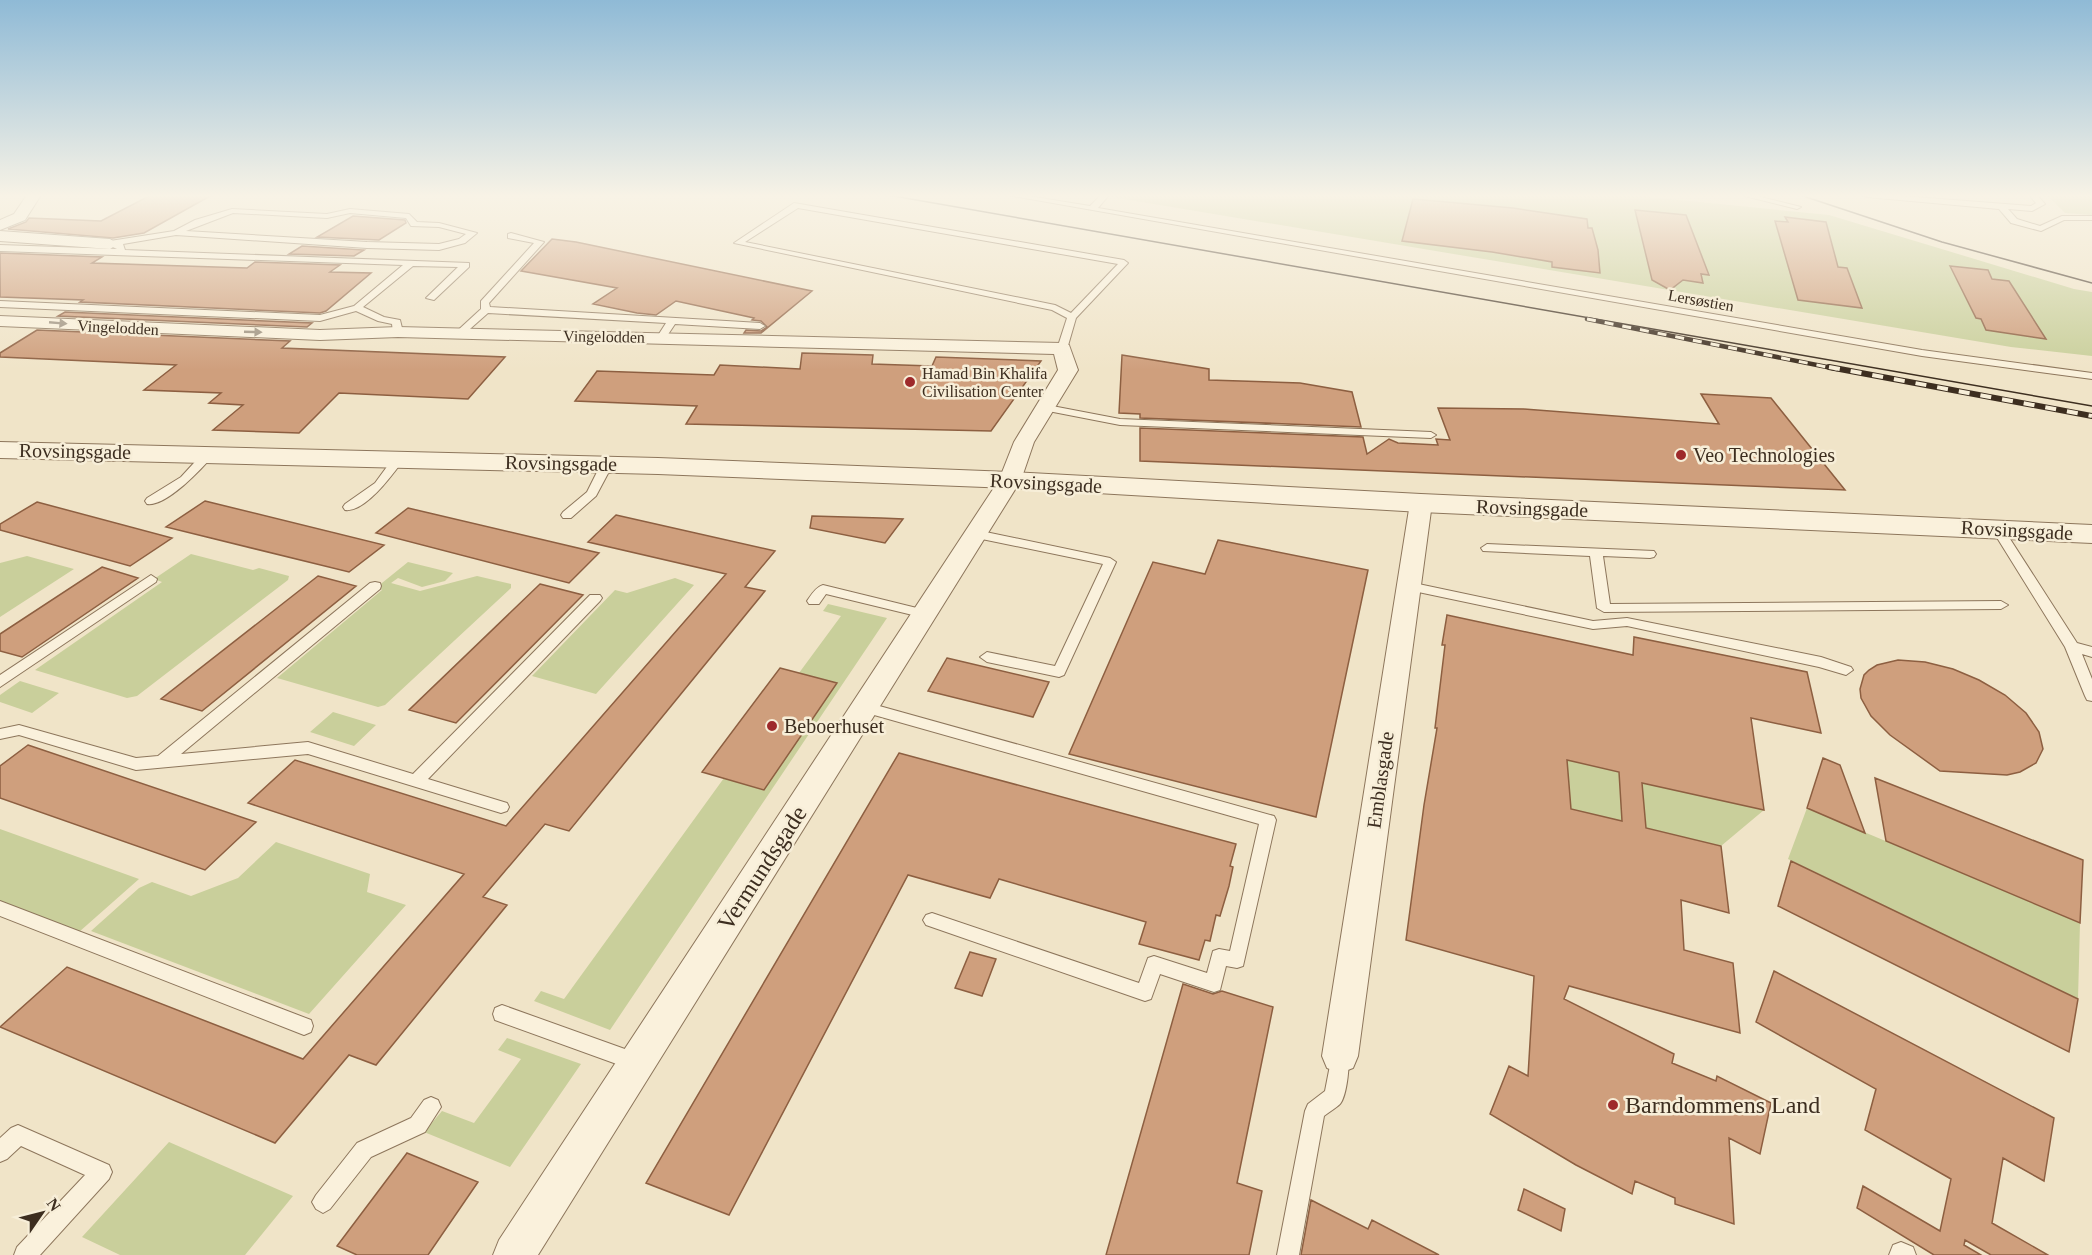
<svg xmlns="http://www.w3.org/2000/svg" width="2092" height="1255" font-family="Georgia,serif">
<rect width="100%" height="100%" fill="#f0e4c8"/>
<path fill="#c9cf9b" d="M 1100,195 L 1628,195 L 1829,215 L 2074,289 L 2092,292 L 2092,356 L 2011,347 Z
M 2047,195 L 2092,195 L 2092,215 L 2065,213 Z
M 191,554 L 253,570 L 259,568 L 289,576 L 288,580 L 137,696 L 127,698 L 35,670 L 162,582 L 154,579 Z
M 27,556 L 74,569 L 0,617 L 0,563 Z
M 408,562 L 453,573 L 445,581 L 422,587 L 398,578 L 391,583 L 420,591 L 477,576 L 511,584 L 511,588 L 385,705 L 378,707 L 277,678 L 382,590 L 377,587 Z
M 675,578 L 694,585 L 596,694 L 532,676 L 615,590 L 627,593 Z
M 828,604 L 887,618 L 610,1030 L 534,1001 L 541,991 L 564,999 L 724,778 L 763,790 L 710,762 L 774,676 L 831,691 L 836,683 L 799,673 L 841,616 L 823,611 Z
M 20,681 L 59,693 L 32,713 L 0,702 L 0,695 Z
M 333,712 L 376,725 L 354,746 L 310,732 Z
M 1437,730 L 1619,772 L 1620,778 L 1764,810 L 1721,846 L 1571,810 L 1570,804 L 1429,775 Z
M 1807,808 L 2080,923 L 2078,999 L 1788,859 Z
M 0,829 L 139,879 L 79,932 L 0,902 Z
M 276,842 L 370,874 L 367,892 L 406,905 L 309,1014 L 91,931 L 139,888 L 152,882 L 191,896 L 238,878 Z
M 507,1038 L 581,1064 L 510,1167 L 424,1132 L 442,1111 L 474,1123 L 521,1059 L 498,1050 Z
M 169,1142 L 293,1196 L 245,1255 L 120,1255 L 82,1237 Z"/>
<path fill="#cf9f7d" stroke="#8d5f41" stroke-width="1.5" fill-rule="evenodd" d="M 151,195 L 212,195 L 144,233 L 113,238 L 8,229 L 26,222 L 29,218 L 101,221 Z
M 1413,199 L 1513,208 L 1587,219 L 1588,228 L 1592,228 L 1598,250 L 1600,273 L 1552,267 L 1552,262 L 1492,252 L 1402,241 Z
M 1635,210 L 1686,215 L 1709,275 L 1701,274 L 1703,283 L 1683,280 L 1670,290 L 1652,280 Z
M 353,216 L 405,220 L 406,223 L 379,240 L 317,237 Z
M 1785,217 L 1826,222 L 1838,267 L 1847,268 L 1862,308 L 1798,300 L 1775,221 L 1788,222 Z
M 552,239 L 576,242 L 812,291 L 761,333 L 744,333 L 746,330 L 761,331 L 767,327 L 761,321 L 752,320 L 754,318 L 676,301 L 656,315 L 637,313 L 593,304 L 617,288 L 521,271 Z
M 302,246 L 364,250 L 354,256 L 289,254 Z
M 0,253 L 102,257 L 92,263 L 247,268 L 255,262 L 340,265 L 330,272 L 371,273 L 326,311 L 320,313 L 80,302 L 83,300 L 0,297 Z
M 1950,266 L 1988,270 L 1992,279 L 2009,281 L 2046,339 L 1986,330 L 1981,319 L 1976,318 Z
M 65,312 L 312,323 L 307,327 L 58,316 Z
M 37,330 L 290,341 L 282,348 L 505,357 L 468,399 L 339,393 L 299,433 L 213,430 L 243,405 L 209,403 L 221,393 L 144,390 L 176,365 L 0,357 L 0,353 Z
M 802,353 L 873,355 L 872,364 L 932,366 L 936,357 L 1041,361 L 991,431 L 686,424 L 697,406 L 575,401 L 597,371 L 714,375 L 720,365 L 800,369 Z
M 1122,355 L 1209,369 L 1209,380 L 1300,383 L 1352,392 L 1361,427 L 1140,418 L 1140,414 L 1119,413 Z
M 1701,394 L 1771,398 L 1845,490 L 1140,461 L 1140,428 L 1363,437 L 1367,454 L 1389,439 L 1398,443 L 1438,445 L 1436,439 L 1450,440 L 1438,408 L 1524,409 L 1719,424 Z
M 205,501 L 384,545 L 349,572 L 166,527 Z
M 37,502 L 172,538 L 130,566 L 0,530 L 0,524 Z
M 408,508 L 599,553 L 569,583 L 376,533 Z
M 616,515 L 775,551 L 745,587 L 765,591 L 569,831 L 545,824 L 483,897 L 507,905 L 376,1065 L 349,1055 L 275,1143 L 0,1027 L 67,967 L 303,1059 L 464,874 L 248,803 L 295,760 L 506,826 L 726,574 L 588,542 Z
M 812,516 L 881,518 L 903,519 L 885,543 L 810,528 Z
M 1218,540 L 1368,570 L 1316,817 L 1069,754 L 1153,562 L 1205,574 Z
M 102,567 L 138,578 L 22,657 L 0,651 L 0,634 Z
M 318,576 L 356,586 L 202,711 L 161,699 Z
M 540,584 L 583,595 L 456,723 L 409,710 Z
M 1447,615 L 1633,655 L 1634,637 L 1807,672 L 1821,733 L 1751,718 L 1764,810 L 1642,783 L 1646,828 L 1721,846 L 1729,913 L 1681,900 L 1684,950 L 1733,963 L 1740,1033 L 1569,986 L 1564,999 L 1674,1054 L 1672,1063 L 1716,1081 L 1717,1076 L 1771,1103 L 1760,1154 L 1729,1138 L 1734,1224 L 1675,1204 L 1675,1198 L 1635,1181 L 1632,1194 L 1576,1165 L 1490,1114 L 1509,1066 L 1528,1076 L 1534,976 L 1406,940 L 1424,805 L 1437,728 L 1435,728 L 1445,645 L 1442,645 ZM 1567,760 L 1619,772 L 1622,821 L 1571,809 Z
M 947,658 L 1049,682 L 1033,717 L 928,691 Z
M 1898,660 L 1925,662 L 1953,669 L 1979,680 L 2005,695 L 2026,713 L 2039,732 L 2043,749 L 2036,763 L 2020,772 L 2007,775 L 1940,771 L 1890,735 L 1871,716 L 1861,698 L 1860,689 L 1864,675 L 1869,670 L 1877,665 Z
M 780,668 L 837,683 L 764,790 L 702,772 Z
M 28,745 L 256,822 L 205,870 L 0,798 L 0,766 Z
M 899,753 L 1236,844 L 1230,866 L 1233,867 L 1229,886 L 1220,916 L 1216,915 L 1210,941 L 1205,940 L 1199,960 L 1139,944 L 1146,922 L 999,879 L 990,898 L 908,875 L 729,1215 L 646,1183 Z
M 1823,758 L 1840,765 L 1865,833 L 1807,808 Z
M 1875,778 L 2083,860 L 2080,923 L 1886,841 Z
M 1791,861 L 2078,999 L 2069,1052 L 1778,906 Z
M 970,952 L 996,959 L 982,996 L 955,988 Z
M 1774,971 L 2054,1118 L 2044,1181 L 2003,1158 L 1992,1223 L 2048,1255 L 1991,1255 L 1965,1240 L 1964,1245 L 1981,1255 L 1934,1255 L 1857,1208 L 1863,1186 L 1940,1231 L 1951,1179 L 1865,1130 L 1876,1089 L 1756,1022 Z
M 1183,984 L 1213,994 L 1222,991 L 1273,1007 L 1237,1183 L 1262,1191 L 1249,1255 L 1106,1255 Z
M 407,1153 L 478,1182 L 428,1255 L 357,1255 L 337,1246 Z
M 1524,1189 L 1565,1209 L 1561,1231 L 1518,1210 Z
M 1311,1200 L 1368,1229 L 1372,1220 L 1439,1255 L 1301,1255 Z"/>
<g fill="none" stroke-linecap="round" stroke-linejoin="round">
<defs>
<path id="service" d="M 1007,195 L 1022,195 L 1090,206 L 1101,195 L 1109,195 L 1098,208 L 1922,350 L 2092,373 L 2092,379 L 1922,356 Z
M 1741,195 L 1753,195 L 1801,207 L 1797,209 Z
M 1863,195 L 1889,195 L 2031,206 L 2036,203 L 2029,195 L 2037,195 L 2045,204 L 2032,211 L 2008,209 L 2017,219 L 2040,226 L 2062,216 L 2092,216 L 2092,220 L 2064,220 L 2041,231 L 2011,223 L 1999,209 L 1867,197 Z
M 794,203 L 1124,260 L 1128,263 L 1076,318 L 1067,349 L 1062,352 L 1057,349 L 1067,318 L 1052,310 L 734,243 ZM 798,208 L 1118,264 L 1071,313 L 1055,305 L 745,242 Z
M 232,209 L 327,214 L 350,209 L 409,214 L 417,222 L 439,223 L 477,233 L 465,243 L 439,250 L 367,248 L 176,235 L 123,244 L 125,250 L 469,263 L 469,267 L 434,300 L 426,298 L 458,267 L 413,266 L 363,307 L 384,317 L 400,320 L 403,332 L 398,335 L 393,332 L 392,324 L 378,321 L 356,311 L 320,321 L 0,307 L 0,301 L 320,315 L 354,306 L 403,265 L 0,251 L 0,245 L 117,249 L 106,244 L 110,241 L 174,231 L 195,220 ZM 233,213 L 327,218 L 350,213 L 406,218 L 411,226 L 439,227 L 466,234 L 459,239 L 439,244 L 367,242 L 186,231 Z
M 511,233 L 544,242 L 489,303 L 490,307 L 760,323 L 765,326 L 760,329 L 675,324 L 665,339 L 662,340 L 657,337 L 666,323 L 488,313 L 462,336 L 456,336 L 456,332 L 481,309 L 481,301 L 534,243 L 508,238 L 508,234 Z
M 1047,405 L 1120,419 L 1431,432 L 1436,435 L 1431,438 L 1120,425 L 1043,410 L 1042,408 Z
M 208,451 L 214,454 C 203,468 166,507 147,504 L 145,501 L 147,498 L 181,477 L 204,452 Z
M 398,456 L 404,459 C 393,474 365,513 345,510 L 343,507 L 345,504 L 375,483 L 394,457 Z
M 607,461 L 613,464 L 596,496 L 571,518 L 563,518 L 561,515 L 563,512 L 587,492 L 601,464 Z
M 1997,524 L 2003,528 L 2077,643 L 2092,647 L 2092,657 L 2082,654 L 2092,679 L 2092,701 L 2087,700 L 2085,696 L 2065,647 L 1991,528 Z
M 976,530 L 1110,558 L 1116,562 L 1064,675 L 1059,677 L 987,662 L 980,657 L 987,652 L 1055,666 L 1103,564 L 972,537 L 970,534 L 972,531 Z
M 1487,544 L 1654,551 L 1656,554 L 1654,557 L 1650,558 L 1603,556 L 1610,604 L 2001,601 L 2008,605 L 2001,609 L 1604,612 L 1597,608 L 1590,556 L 1483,551 L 1481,548 Z
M 151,575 L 157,579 L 156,582 L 0,687 L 0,675 Z
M 375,582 L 380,583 L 381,586 L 380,589 L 181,754 L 308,742 L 413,774 L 590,595 L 600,595 L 602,598 L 600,601 L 428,779 L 507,803 L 509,807 L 507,811 L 501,813 L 308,754 L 136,770 L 19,735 L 0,739 L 0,729 L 19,725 L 136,758 L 158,756 L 370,583 Z
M 1409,582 L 1593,621 L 1627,618 L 1821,657 L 1851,667 L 1853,670 L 1846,675 L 1819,667 L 1627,626 L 1593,629 L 1404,589 L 1403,586 L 1404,583 Z
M 823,585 L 925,610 L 932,614 L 925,618 L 826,594 L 819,604 L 809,604 L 807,601 C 811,595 816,587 823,585 Z
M 865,702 L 1274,816 L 1276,820 L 1243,966 L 1237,968 L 1226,966 L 1220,990 L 1214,992 L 1160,974 L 1151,999 L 1145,1001 L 926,925 L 923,920 L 926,915 L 932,913 L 1139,983 L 1148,958 L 1154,956 L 1207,973 L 1213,951 L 1219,949 L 1230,951 L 1259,824 L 860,711 L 858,707 L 860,703 Z
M 0,901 L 311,1020 L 313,1026 L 311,1032 L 304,1035 L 0,916 Z
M 502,1005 L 636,1053 L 643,1056 L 646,1062 L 643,1068 L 636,1071 L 495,1020 L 493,1014 L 495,1008 Z
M 1340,1047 L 1347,1050 C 1351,1059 1347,1096 1340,1104 C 1336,1108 1329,1112 1324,1116 L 1299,1255 L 1277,1255 L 1305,1111 L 1308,1104 L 1325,1091 L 1333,1050 Z
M 431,1097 L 438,1100 L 441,1107 L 425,1132 L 371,1157 L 330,1209 L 323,1213 L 316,1209 L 312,1202 L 316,1195 L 357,1143 L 411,1118 L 424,1100 Z
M 18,1125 L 109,1165 L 112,1172 L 109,1179 L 40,1255 L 14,1255 L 17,1247 L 85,1175 L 21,1146 L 7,1159 L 0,1162 L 0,1138 L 11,1128 Z
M 1901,1242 L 1913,1247 L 1916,1255 L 1889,1255 L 1893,1245 Z"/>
<path id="minor" d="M 27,195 L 41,195 L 25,220 L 0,230 L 0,220 L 14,214 Z
M 0,231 L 110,239 L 118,244 L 110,249 L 0,241 Z
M 0,316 L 320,330 L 398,327 L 1062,343 L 1069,345 L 1078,370 L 1034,442 L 1021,480 L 538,1255 L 493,1255 L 499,1240 L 999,480 L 1014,442 L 1058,370 L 1054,354 L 398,337 L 320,340 L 0,326 Z
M 1421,496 L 1429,498 L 1432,503 L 1358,1056 L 1353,1068 L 1340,1073 L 1327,1068 L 1322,1056 L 1410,503 L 1413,498 Z"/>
<path id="tertiary" d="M 0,442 L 658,458 L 1010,472 L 1421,494 L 2092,525 L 2092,543 L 1421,512 L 1010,488 L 658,474 L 0,458 Z"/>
</defs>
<use href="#service" stroke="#8d765c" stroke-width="2"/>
<use href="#minor" stroke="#8d765c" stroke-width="2"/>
<use href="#tertiary" stroke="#8d765c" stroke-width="2"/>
<use href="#service" fill="#faf1dc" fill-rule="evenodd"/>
<use href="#minor" fill="#faf1dc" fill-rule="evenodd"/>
<use href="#tertiary" fill="#faf1dc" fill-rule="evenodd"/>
<path stroke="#3d2e20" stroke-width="1.5" d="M 888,195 L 2092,406
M 1800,195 L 1942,242 L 2092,283"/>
<defs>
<path id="rail-far1" d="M 1587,319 L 1837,369"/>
<path id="rail" d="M 1829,367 L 2092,416"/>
</defs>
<use href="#rail-far1" stroke="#3d2e20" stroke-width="4.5"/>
<use href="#rail" stroke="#3d2e20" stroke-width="6"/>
<use href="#rail-far1" stroke="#f7eed8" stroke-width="3" stroke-dasharray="9" stroke-linecap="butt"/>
<use href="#rail" stroke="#f7eed8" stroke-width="4" stroke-dasharray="11" stroke-linecap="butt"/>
</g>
<defs><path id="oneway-solid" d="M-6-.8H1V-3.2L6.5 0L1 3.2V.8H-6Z" transform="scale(1.5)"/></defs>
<g fill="#9c907e">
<use href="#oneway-solid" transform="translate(58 323) rotate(5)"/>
<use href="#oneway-solid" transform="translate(253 332) rotate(2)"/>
</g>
<linearGradient id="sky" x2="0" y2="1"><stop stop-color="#8fbad6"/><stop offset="0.53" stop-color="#f8f3e6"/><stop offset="1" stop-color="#f8f3e6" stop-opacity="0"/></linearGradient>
<rect width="2092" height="370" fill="url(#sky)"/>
<g fill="#9e2a2b" stroke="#f7eed8" stroke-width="2">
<circle cx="910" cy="382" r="6"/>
<circle cx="1681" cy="455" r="6"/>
<circle cx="772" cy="726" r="6"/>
<circle cx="1613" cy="1105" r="6"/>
</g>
<g text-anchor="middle" stroke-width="5" stroke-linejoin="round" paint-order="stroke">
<g font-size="16" fill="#3d2e20" stroke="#f7eed8">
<text transform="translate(1701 300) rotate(10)" y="6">Lersøstien</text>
<text transform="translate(118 327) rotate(3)" y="6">Vingelodden</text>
<text transform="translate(604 336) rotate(1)" y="6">Vingelodden</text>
</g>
<g font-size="16" fill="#3d2e20" stroke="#f7eed8" text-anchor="start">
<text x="922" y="379">Hamad Bin Khalifa<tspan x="922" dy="18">Civilisation Center</tspan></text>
</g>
<g font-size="20" fill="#3d2e20" stroke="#f7eed8">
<text transform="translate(75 451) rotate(1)" y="7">Rovsingsgade</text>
<text transform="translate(561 463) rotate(1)" y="7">Rovsingsgade</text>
<text transform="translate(1046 483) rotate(3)" y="7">Rovsingsgade</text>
<text transform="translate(1532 508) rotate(2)" y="7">Rovsingsgade</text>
<text transform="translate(2017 530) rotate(3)" y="7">Rovsingsgade</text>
<text transform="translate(1380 780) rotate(-82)" y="7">Emblasgade</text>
</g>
<g font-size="20" fill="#3d2e20" stroke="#f7eed8" text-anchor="start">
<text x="1693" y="462">Veo Technologies</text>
<text x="784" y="733">Beboerhuset</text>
</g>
<g font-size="24" fill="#3d2e20" stroke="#f7eed8">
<text transform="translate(762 868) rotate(-57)" y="8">Vermundsgade</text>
</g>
<g font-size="24" fill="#3d2e20" stroke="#f7eed8" text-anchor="start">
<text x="1625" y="1113">Barndommens Land</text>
</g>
</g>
<g transform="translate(42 1213) rotate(55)" stroke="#f7eed8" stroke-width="4.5" paint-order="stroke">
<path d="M0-4.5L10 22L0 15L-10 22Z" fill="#3d2e20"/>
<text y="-9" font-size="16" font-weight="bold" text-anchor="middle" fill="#3d2e20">N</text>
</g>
</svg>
